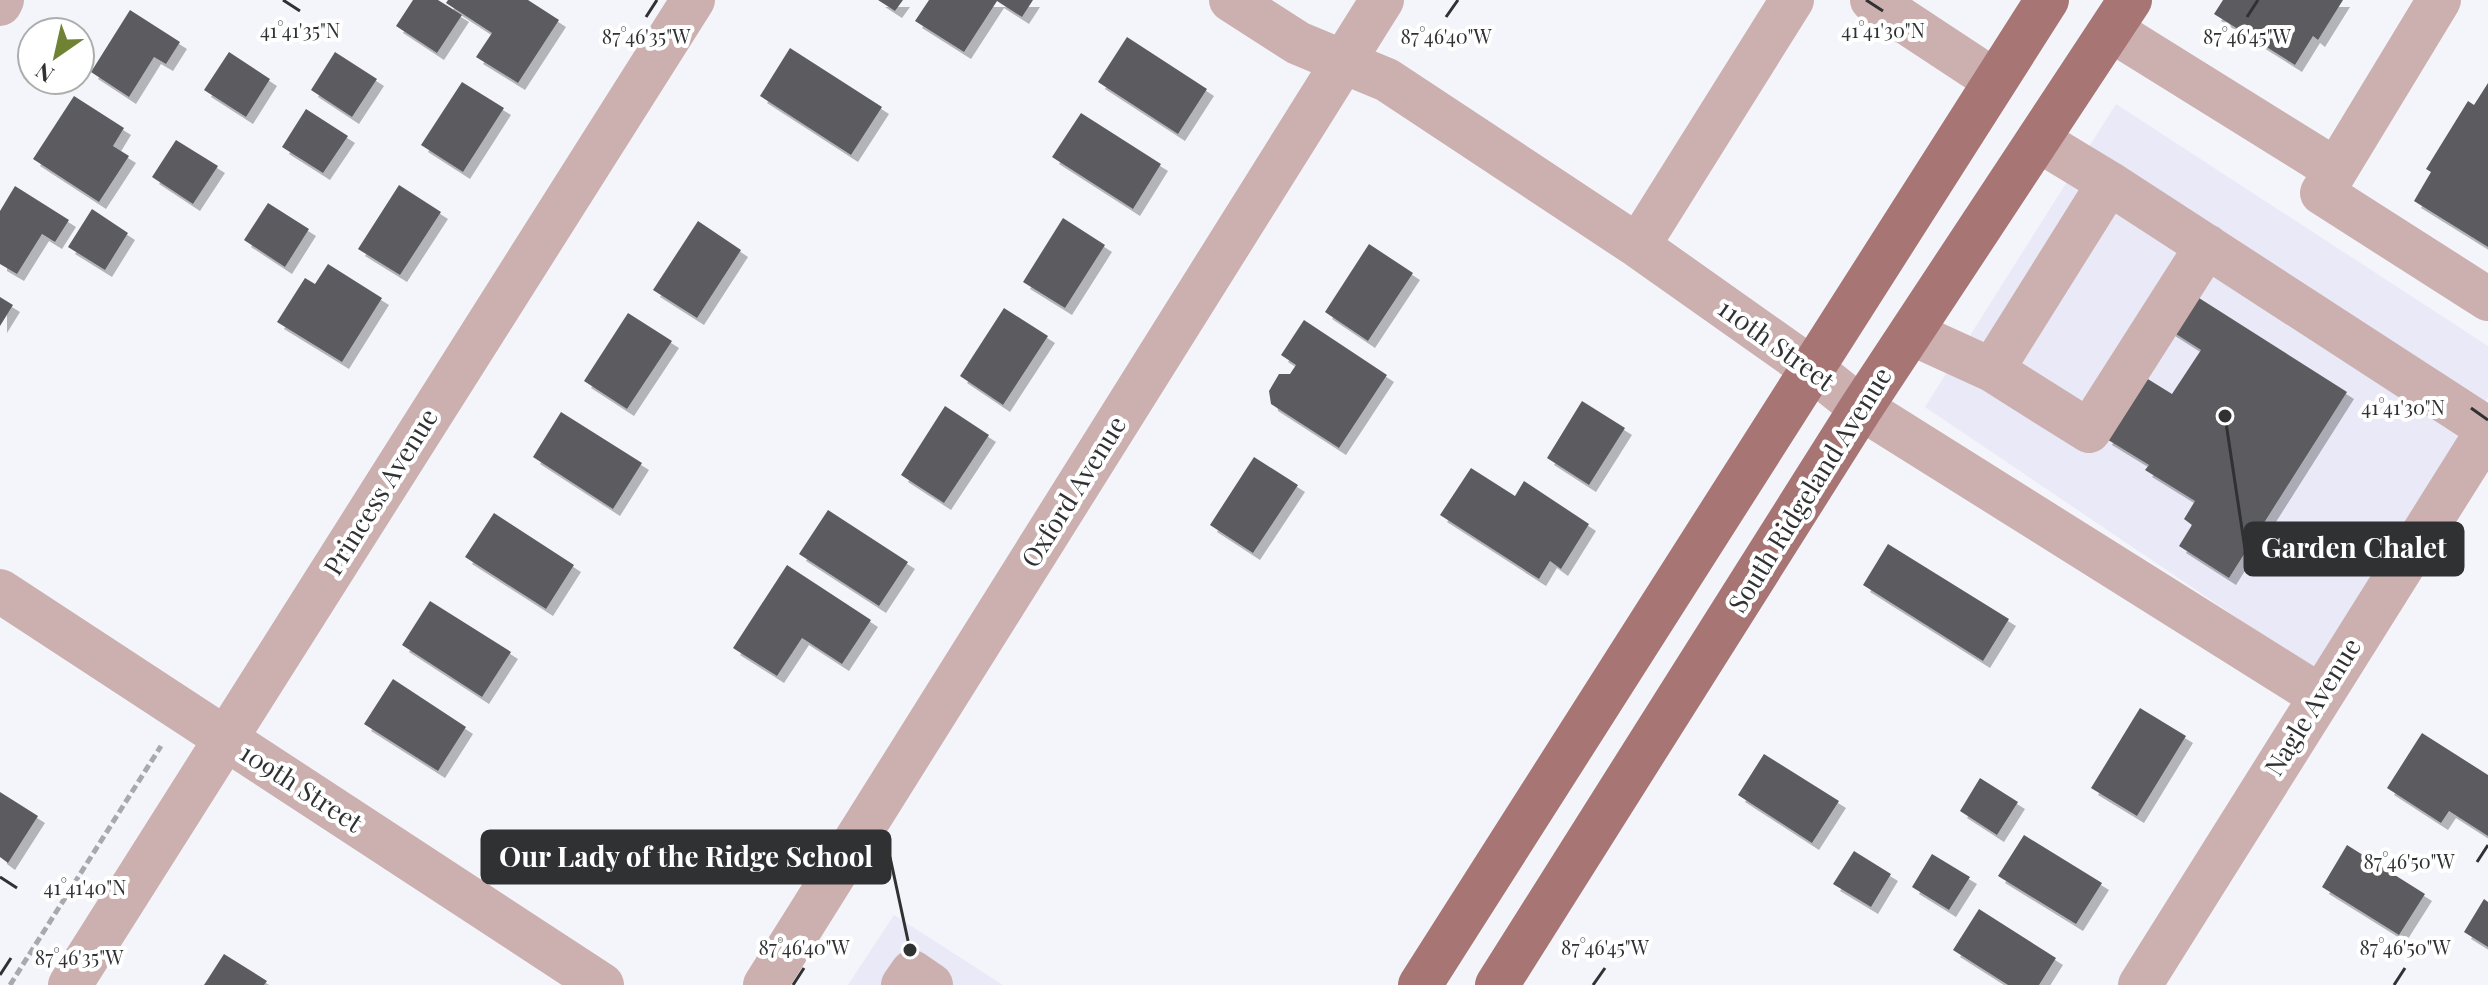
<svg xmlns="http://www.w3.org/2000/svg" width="2488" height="985" font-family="'Playfair Display',serif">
<defs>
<filter id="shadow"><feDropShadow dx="7" dy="7" stdDeviation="0" flood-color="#0004"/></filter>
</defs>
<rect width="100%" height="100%" fill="#f4f5fb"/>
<path fill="#e9e9f7" d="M 2116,104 L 2488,346 L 2488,397 L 2322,675 L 1925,407 Z
M 894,915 L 1003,985 L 848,985 Z"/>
<path fill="#5c5c61" filter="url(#shadow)" d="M 413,0 L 438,0 L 462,15 L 437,53 L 396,26 Z
M 448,0 L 528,0 L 559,20 L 518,83 L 476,57 L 492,33 L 446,3 Z
M 878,0 L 903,0 L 895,11 Z
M 929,0 L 1033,0 L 1022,17 L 997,1 L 964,52 L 915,21 Z
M 2223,0 L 2343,0 L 2318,40 L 2313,36 L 2295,65 L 2214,14 Z
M 130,10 L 180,42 L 166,64 L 154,57 L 129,97 L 91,72 Z
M 1127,37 L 1207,89 L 1178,134 L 1098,82 Z
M 790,48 L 882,107 L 851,155 L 760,96 Z
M 229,52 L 270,79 L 246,117 L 204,90 Z
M 335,52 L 377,79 L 352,117 L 311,90 Z
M 462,82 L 504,108 L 463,172 L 421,145 Z
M 2488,83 L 2488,247 L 2414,201 L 2431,172 L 2426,169 L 2468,101 L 2474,105 Z
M 74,96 L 124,128 L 113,146 L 129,156 L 99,202 L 33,159 Z
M 306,109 L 348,136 L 323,173 L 282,147 Z
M 1081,113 L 1161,164 L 1133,209 L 1052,157 Z
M 176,140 L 218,166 L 193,204 L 152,177 Z
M 399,185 L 441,212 L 400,275 L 358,249 Z
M 15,186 L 69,220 L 55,242 L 42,234 L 17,274 L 0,264 L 0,211 Z
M 268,203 L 309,229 L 285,267 L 244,240 Z
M 92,209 L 128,233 L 105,270 L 68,247 Z
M 1063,218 L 1105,245 L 1065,308 L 1023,282 Z
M 698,221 L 741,250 L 697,318 L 653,290 Z
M 1369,244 L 1413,273 L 1368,341 L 1325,312 Z
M 328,264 L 382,298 L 342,362 L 277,322 L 305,278 L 315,284 Z
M 2188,291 L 2347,392 L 2229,578 L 2179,546 L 2192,525 L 2184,519 L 2195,501 L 2145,470 L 2149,465 L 2105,438 L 2143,376 L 2172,394 L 2201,350 L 2165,327 Z
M 0,297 L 13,305 L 0,326 Z
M 1004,308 L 1048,336 L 1003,405 L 960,376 Z
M 628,313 L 672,341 L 627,409 L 584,381 Z
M 1304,320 L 1387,375 L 1339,448 L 1271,404 L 1269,391 L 1279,374 L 1290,374 L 1296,365 L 1281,355 Z
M 1582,401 L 1625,428 L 1589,485 L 1547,458 Z
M 945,406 L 989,435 L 944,503 L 901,475 Z
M 561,412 L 642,463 L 613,509 L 533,457 Z
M 1254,457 L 1298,485 L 1253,553 L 1210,525 Z
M 1471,468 L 1515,496 L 1524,481 L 1589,524 L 1561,569 L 1550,561 L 1539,579 L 1440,515 Z
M 828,510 L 908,562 L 879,606 L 799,554 Z
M 494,513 L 574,565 L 546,609 L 465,557 Z
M 1888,544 L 2009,619 L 1983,661 L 1863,585 Z
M 787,565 L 871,620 L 842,664 L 802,638 L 777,676 L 733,648 Z
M 430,601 L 511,652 L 482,697 L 402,645 Z
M 393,679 L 466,727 L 438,771 L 364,724 Z
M 2140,708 L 2186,736 L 2137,816 L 2091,788 Z
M 2422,733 L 2488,775 L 2488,836 L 2449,811 L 2441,823 L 2387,788 Z
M 1764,754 L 1839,801 L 1812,843 L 1738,795 Z
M 1980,778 L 2018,802 L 1997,835 L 1960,811 Z
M 0,792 L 38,816 L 8,863 L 0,857 Z
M 2024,835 L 2102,883 L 2076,924 L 1998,876 Z
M 2347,845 L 2425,894 L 2399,935 L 2322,887 Z
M 1854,851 L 1891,874 L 1871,907 L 1833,884 Z
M 1932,854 L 1970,877 L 1949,910 L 1912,887 Z
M 2484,899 L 2488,902 L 2488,947 L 2464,932 Z
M 1979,909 L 2056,958 L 2039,985 L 2008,985 L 1953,950 Z
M 224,954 L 267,981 L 264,985 L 204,985 Z"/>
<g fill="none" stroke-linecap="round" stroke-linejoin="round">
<path stroke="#a8a9ad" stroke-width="5" stroke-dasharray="8 4" stroke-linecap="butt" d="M 10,985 L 161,746"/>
<path stroke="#ccb0af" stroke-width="44" d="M 1231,0 L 1298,43 L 1387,80 L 1638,246 L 1812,369 L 1861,408 L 2320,696
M 1872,0 L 1995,81
M 2439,0 L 2322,193 L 2488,299
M 0,4 L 2,0
M 2111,30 L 2336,170
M 2038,140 L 2109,183 L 2488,429
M 1638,246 L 1792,0
M 1911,333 L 1992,370 L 2089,431 L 2207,246
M 1992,370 L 2109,183
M 0,591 L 602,985
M 70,985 L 693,0
M 765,985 L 1382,0
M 903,985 L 912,972 L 931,985
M 2140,985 L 2488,430"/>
<path stroke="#a67574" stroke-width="44" d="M 1420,985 L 2047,0
M 1497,985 L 1861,408 L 2130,0"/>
</g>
<path fill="none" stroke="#303133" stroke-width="3" d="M 283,0 L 300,11M 1866,0 L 1883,11M 646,17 L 657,0M 1446,17 L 1458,0M 2247,17 L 2258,0M 2471,408 L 2488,420M 2477,862 L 2488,845M 0,877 L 17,888M 0,975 L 11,958M 793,985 L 804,968M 1593,985 L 1605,968M 2394,985 L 2405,968"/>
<g text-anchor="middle" stroke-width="8" stroke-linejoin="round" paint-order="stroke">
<g font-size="26" fill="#303133" stroke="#fff">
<text transform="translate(1776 345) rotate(36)" y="9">110th Street</text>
<text transform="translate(1810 490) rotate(-58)" y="9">South Ridgeland Avenue</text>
<text transform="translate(381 492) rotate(-58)" y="9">Princess Avenue</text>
<text transform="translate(1074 492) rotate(-58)" y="9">Oxford Avenue</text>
<text transform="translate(2313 707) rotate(-58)" y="9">Nagle Avenue</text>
<text transform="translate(301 788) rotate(33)" y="9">109th Street</text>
</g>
</g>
<g font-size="20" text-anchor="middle" fill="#303133" stroke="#fff" stroke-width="8" stroke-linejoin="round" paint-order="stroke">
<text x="300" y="38">41°41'35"N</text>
<text x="1883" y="38">41°41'30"N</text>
<text x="646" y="44">87°46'35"W</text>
<text x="1446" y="44">87°46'40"W</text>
<text x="2247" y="44">87°46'45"W</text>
<text x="2403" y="415">41°41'30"N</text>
<text x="2409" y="869">87°46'50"W</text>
<text x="85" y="895">41°41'40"N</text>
<text x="804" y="955">87°46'40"W</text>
<text x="1605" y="955">87°46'45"W</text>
<text x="2405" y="955">87°46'50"W</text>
<text x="79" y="965">87°46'35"W</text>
</g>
<path fill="none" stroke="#303133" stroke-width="3" d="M2225 416L2245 549M910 950L890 857"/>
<g fill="#303133" stroke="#fff" stroke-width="3">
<circle cx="2225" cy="416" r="8"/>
<circle cx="910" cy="950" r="8"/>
</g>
<g fill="#303133" stroke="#303133" stroke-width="3">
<rect x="2245" y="523" width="218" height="52" rx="8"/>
<rect x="482" y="831" width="408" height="52" rx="8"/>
</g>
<g font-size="28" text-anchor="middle" font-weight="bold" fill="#fff">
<text x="2354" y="558">Garden Chalet</text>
<text x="686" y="867">Our Lady of the Ridge School</text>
</g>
<g transform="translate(56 56) rotate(214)"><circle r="38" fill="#ffffff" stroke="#acadad" stroke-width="2"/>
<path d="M0-6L14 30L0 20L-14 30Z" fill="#708334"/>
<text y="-12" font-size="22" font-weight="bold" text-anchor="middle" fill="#303133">N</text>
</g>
</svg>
